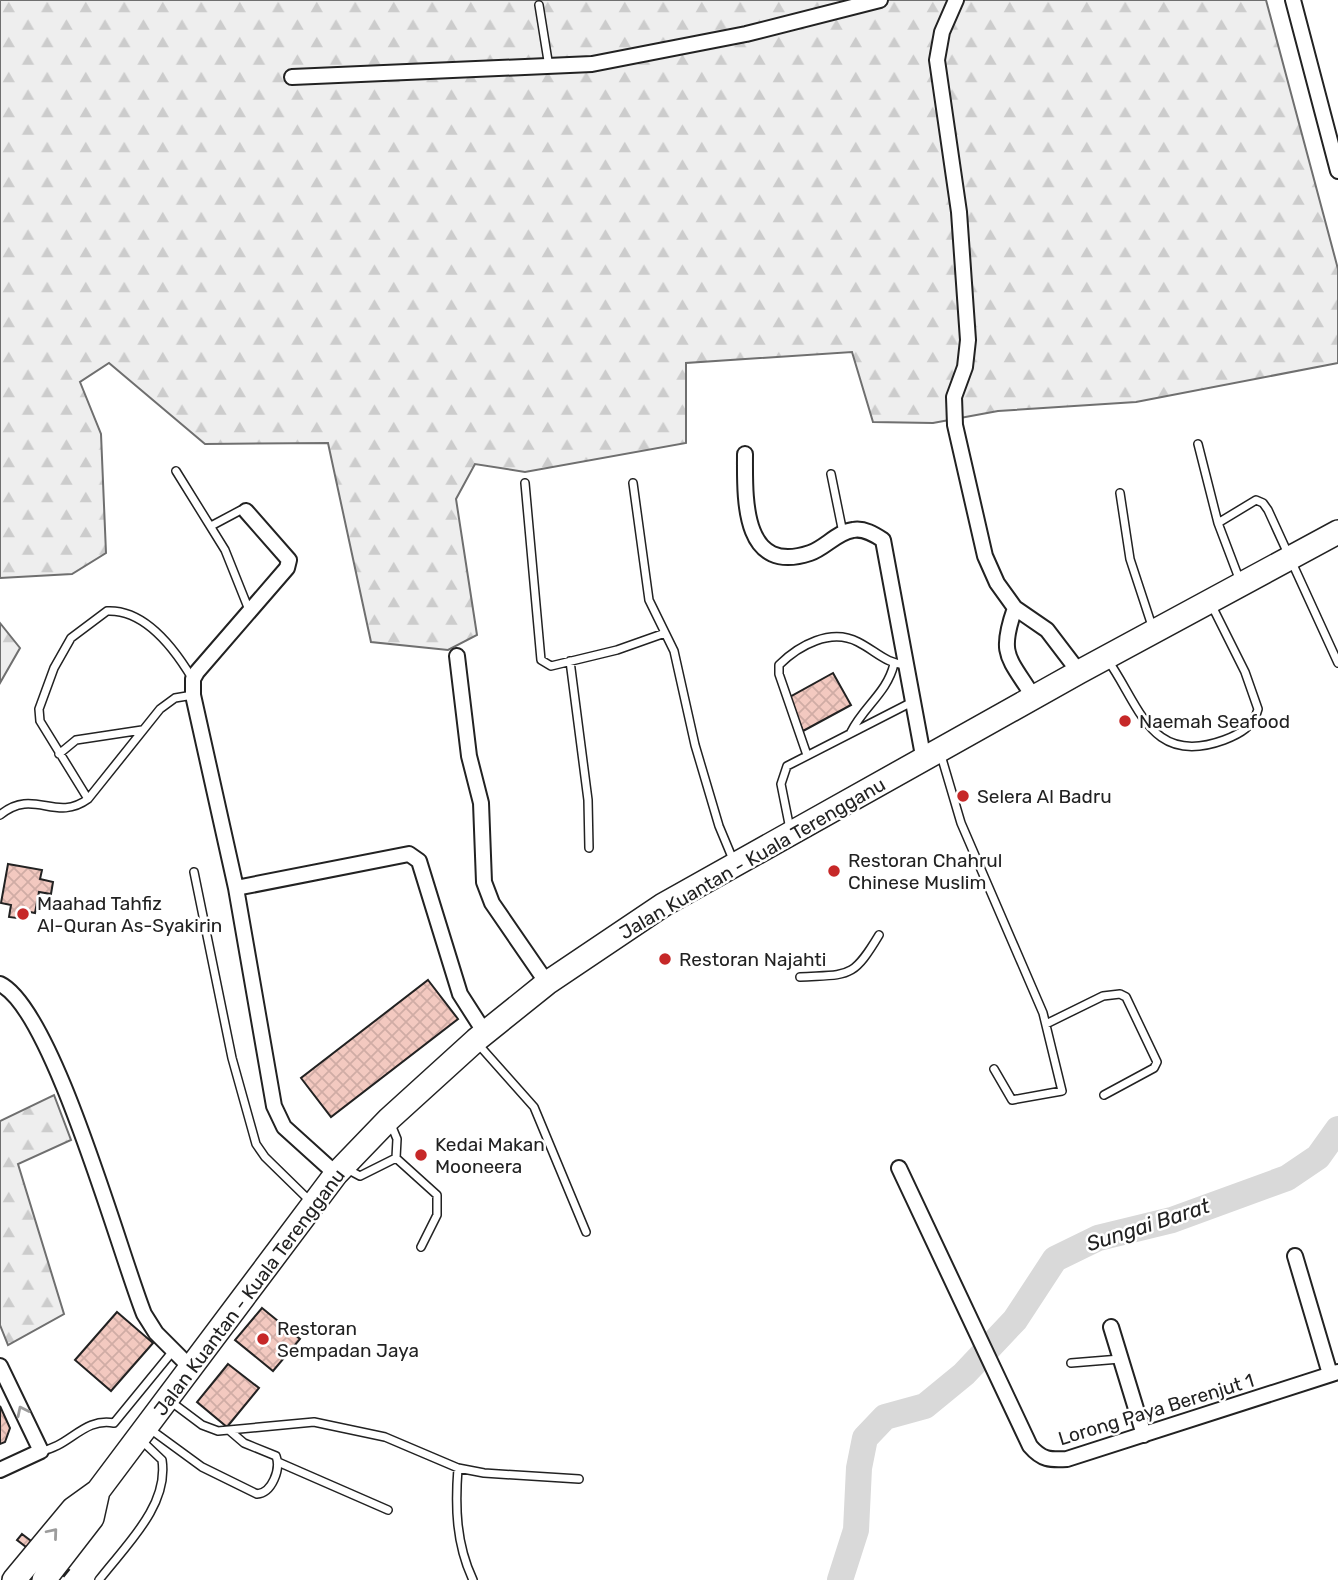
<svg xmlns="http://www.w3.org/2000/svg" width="1338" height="1580" font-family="Rubik,sans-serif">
<defs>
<pattern id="forest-firs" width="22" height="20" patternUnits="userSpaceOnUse" patternTransform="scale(1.75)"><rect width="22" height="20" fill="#eee"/><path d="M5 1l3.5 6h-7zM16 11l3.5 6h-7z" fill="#ccc"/></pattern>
<pattern id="building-cross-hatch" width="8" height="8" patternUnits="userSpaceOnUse" patternTransform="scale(1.75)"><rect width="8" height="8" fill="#f3c9c0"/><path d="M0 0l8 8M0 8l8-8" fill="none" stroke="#d0aca5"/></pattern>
</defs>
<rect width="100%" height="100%" fill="#fff"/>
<path fill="url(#forest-firs)" stroke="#6f6f6f" stroke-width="2" d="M 0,0 L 1266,0 L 1338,269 L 1338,363 L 1136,402 L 998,411 L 933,423 L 873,422 L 852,352 L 686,363 L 686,443 L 525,472 L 475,464 L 456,499 L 477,635 L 448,650 L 371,642 L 328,443 L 205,444 L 109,363 L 80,382 L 101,434 L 106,553 L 72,574 L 0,578 Z
M 0,623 L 20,648 L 0,683 Z
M 54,1095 L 71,1140 L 18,1164 L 64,1314 L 8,1345 L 0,1325 L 0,1121 Z"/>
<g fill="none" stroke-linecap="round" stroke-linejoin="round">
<path stroke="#d9d9d9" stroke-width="26" d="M 840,1580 L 856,1530 L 859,1468 L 865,1438 L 885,1417 L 925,1406 L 964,1374 L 1015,1320 L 1055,1259 L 1098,1238 L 1172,1220 L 1287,1178 L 1318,1157 L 1338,1129"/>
</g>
<path fill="url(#building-cross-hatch)" stroke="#222" stroke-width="2" d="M 833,673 L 851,705 L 803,731 L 788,698 Z
M 8,864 L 42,870 L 40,879 L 53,882 L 51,894 L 39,892 L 35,913 L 25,911 L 24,919 L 9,917 L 11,905 L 1,903 Z
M 428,980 L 458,1019 L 331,1117 L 301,1078 Z
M 262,1308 L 300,1339 L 273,1371 L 235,1340 Z
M 117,1312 L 153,1343 L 111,1391 L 75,1360 Z
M 228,1364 L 259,1388 L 227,1427 L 197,1402 Z
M 0,1406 L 10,1428 L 5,1442 L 0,1444 Z
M 22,1534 L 69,1570 L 64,1576 L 17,1540 Z"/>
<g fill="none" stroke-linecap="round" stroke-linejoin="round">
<defs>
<path id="service" d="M 539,5 L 549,67
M 1198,444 L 1218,523
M 176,471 L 225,550 L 249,610
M 831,474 L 843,533
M 525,483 L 541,660 L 551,666 L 617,650 L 665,633
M 633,483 L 649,600 L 674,651 L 695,745 L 719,826 L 734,862
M 1120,493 L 1130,559 L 1153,629
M 211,526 L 241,510 L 246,511
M 1240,581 L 1218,523 L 1256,500 L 1263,503 L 1268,510 L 1338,663
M 1107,659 C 1140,705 1150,767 1224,740 C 1240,734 1254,726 1258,709 L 1245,672 L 1212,606
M 570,661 L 588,800 L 589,848
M 851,732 C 864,706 887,693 894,664
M 940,752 L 961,823 L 1043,1013 L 1062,1091 L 1012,1100 L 994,1069
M 59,754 L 76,740 L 142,730
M 807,755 L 779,674 L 779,665 C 799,645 831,628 858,642 C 876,651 886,664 907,665
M 88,799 L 40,721 L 39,709 L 54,668 L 71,638 L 107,611 C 145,609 174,648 192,678
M 0,815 C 34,787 55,823 88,799 L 160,709 L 175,698 L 193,695
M 790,829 L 781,784 L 787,766 L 914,701
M 194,872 L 232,1058 L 256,1144 L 265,1157 L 311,1202
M 800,977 C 849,974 852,980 879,935
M 1046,1024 L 1103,996 L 1120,994 L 1126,997 L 1157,1062 L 1154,1068 L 1104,1095
M 478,1044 L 534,1107 L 586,1232
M 390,1122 L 397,1139 L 396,1158
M 347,1169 L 360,1176 L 396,1158 L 437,1195 L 437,1215 L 421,1247
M 1071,1363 L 1120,1359
M 170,1401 L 202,1425 L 218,1431 L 314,1422 L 385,1437 L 458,1468 L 484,1473 L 579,1479
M 150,1429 L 202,1467 L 257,1494 C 272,1493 281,1469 276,1456 L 244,1443 L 230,1431
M 41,1451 C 69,1447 84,1417 114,1423 L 173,1351
M 278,1462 L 388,1510
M 458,1468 C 455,1507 456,1544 473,1580
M 99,1580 C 125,1546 169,1506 162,1460 L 141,1440"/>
<path id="minor" d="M 956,0 L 942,32 L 937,60 L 959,212 L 968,340 L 965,367 L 954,397 L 955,425 L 985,556 L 997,583 L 1015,608 L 1047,630 L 1079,672
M 1293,0 L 1338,171
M 292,77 L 592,64 L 746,34 L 880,0
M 745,454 C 745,496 741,576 810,553 C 825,548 837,532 853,530 C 864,528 874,534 883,540 L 924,761
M 246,511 L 289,560 L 287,568 L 197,672 L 193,679 L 193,695 L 236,888 L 274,1106 L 284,1127 L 336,1174
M 1015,608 C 998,656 1009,657 1034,698
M 457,656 L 469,756 L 481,803 L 484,882 L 492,903 L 547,983
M 236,888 L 409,854 L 419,861 L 460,994 L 485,1033
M 0,984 C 53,1009 119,1251 144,1314 L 156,1333 L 190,1367
M 899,1168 L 1030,1446 C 1042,1460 1050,1460 1067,1459 L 1338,1372
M 1295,1256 L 1330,1374
M 1111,1327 L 1144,1435
M 0,1366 L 41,1451 L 0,1470"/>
<path id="trunk" d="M 14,1580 L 73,1509 L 98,1491 L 336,1174 L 389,1119 L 476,1040 L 547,983 L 663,905 L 1079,672 L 1338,532
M 44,1580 L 92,1518 L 98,1491"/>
</defs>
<use href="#service" stroke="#222" stroke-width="10"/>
<use href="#minor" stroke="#222" stroke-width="18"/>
<use href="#trunk" stroke="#222" stroke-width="26"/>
<use href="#service" stroke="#fff" stroke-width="7"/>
<use href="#minor" stroke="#fff" stroke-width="14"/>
<use href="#trunk" stroke="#fff" stroke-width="23"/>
</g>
<defs><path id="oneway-chevron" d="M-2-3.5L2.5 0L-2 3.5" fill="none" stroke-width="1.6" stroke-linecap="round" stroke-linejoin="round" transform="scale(1.75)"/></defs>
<g stroke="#9c9c9c">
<use href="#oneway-chevron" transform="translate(22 1411) rotate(-116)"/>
<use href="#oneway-chevron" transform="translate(53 1533) rotate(-50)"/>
</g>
<g fill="#c62828" stroke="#fff" stroke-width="2.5">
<circle cx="1125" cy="721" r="7"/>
<circle cx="963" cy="796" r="7"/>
<circle cx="834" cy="871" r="7"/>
<circle cx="23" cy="914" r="7"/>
<circle cx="665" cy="959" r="7"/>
<circle cx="421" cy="1155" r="7"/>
<circle cx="263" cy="1339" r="7"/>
</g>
<g text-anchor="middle" stroke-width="5" stroke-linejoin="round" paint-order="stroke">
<g font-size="19" fill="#222" stroke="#fff" text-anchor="start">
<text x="1139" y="728">Naemah Seafood</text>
<text x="977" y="803">Selera Al Badru</text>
<text x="848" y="867">Restoran Chahrul<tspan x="848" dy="22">Chinese Muslim</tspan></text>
<text x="37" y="910">Maahad Tahfiz<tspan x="37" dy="22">Al-Quran As-Syakirin</tspan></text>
<text x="679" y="966">Restoran Najahti</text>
<text x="435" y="1151">Kedai Makan<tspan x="435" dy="22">Mooneera</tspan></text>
<text x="277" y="1335">Restoran<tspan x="277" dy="22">Sempadan Jaya</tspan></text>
</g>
<g font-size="19" fill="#222" stroke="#fff">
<text transform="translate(752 858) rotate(-30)" y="7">Jalan Kuantan - Kuala Terengganu</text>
<text transform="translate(249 1292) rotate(-53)" y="7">Jalan Kuantan - Kuala Terengganu</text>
<text transform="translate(1156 1409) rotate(-17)" y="7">Lorong Paya Berenjut 1</text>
</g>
<g font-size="21" font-style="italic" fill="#222" stroke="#fff">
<text transform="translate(1148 1225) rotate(-18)" y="7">Sungai Barat</text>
</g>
</g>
</svg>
